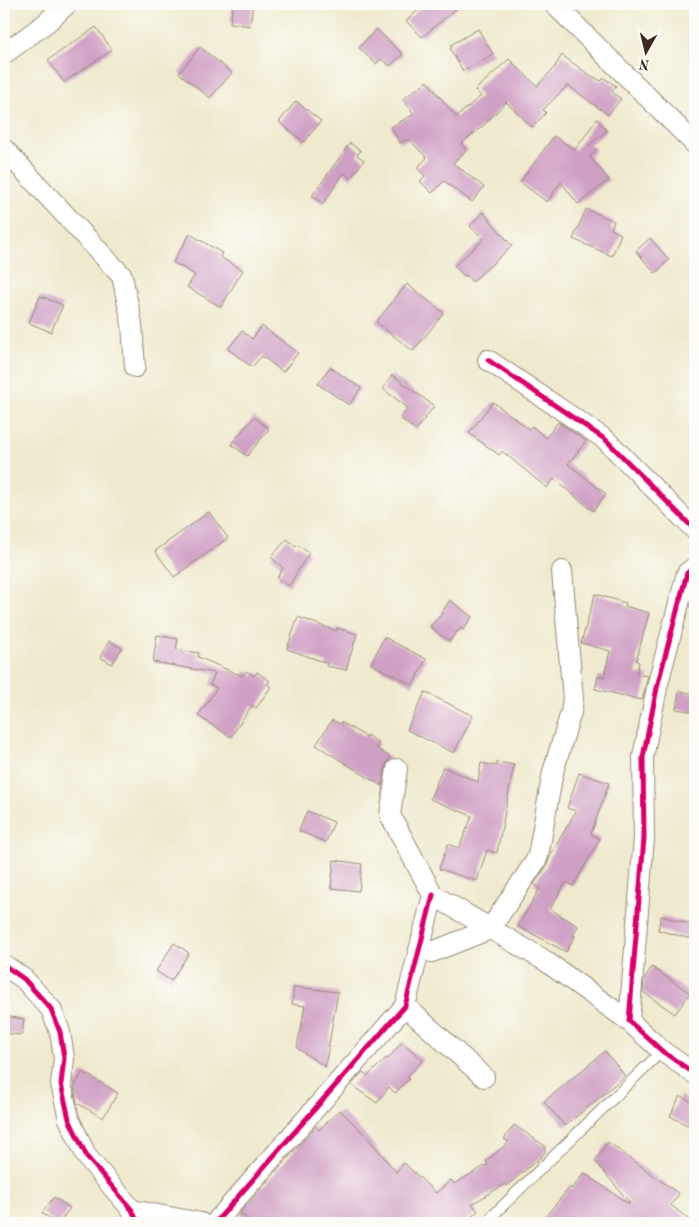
<svg xmlns="http://www.w3.org/2000/svg" width="699" height="1227" font-family="'Old Standard TT',serif">
<rect width="100%" height="100%" fill="#fdfcf7"/>
<filter id="ink" filterUnits="userSpaceOnUse"><feTurbulence type="fractalNoise" baseFrequency=".02" numOctaves="2"/><feDisplacementMap in="SourceGraphic" scale="10" xChannelSelector="R" yChannelSelector="G"/><feConvolveMatrix kernelMatrix="1 2 1 2 8 2 1 2 1" color-interpolation-filters="sRGB"/></filter>
<filter id="wash" filterUnits="userSpaceOnUse"><feTurbulence type="fractalNoise" baseFrequency=".0096" numOctaves="4" result="noise"/><feDisplacementMap in="SourceGraphic" scale="20" xChannelSelector="R" yChannelSelector="G"/><feGaussianBlur stdDeviation="1.12" result="paint"/><feColorMatrix in="noise" values="0 0 0 0 0 0 0 0 0 0 0 0 0 0 0 0 0 1.4 0 .05"/><feComposite in="paint" operator="in"/></filter>
<g filter="url(#wash)">
<rect width="100%" height="100%" fill="#efe9ce"/>
<g id="blocks">
<path fill="#cfa0c4" d="M 233,4 L 253,4 L 250,26 L 230,23 Z
M 425,4 L 462,4 L 422,37 L 406,21 Z
M 96,27 L 112,50 L 64,82 L 48,60 Z
M 376,29 L 403,54 L 390,66 L 381,59 L 376,64 L 359,48 Z
M 478,29 L 493,54 L 463,71 L 450,49 L 452,48 L 451,45 Z
M 200,47 L 232,73 L 210,98 L 179,73 Z
M 562,55 L 588,74 L 601,81 L 604,78 L 616,86 L 612,92 L 621,99 L 608,115 L 568,85 L 543,110 L 546,113 L 532,127 L 506,102 L 483,126 L 461,144 L 467,150 L 453,163 L 484,187 L 472,202 L 444,181 L 432,193 L 420,181 L 425,176 L 417,168 L 427,158 L 409,139 L 400,143 L 391,127 L 414,114 L 403,99 L 427,81 L 456,117 L 481,96 L 475,90 L 509,59 L 537,86 L 554,68 Z
M 296,101 L 321,121 L 304,142 L 279,122 Z
M 597,119 L 607,131 L 589,145 L 596,149 L 590,157 L 609,180 L 578,204 L 561,182 L 547,202 L 520,182 L 554,136 L 575,150 Z
M 350,143 L 361,151 L 357,155 L 364,160 L 351,178 L 344,173 L 323,204 L 312,196 Z
M 586,209 L 614,221 L 611,229 L 621,234 L 612,256 L 573,239 Z
M 483,212 L 512,246 L 472,282 L 466,275 L 464,276 L 454,266 L 484,239 L 470,226 Z
M 190,234 L 222,253 L 220,257 L 243,270 L 221,307 L 187,287 L 195,275 L 173,262 Z
M 650,238 L 669,260 L 655,273 L 636,251 Z
M 407,284 L 444,313 L 413,351 L 376,322 Z
M 40,296 L 63,305 L 51,332 L 29,323 Z
M 262,326 L 298,353 L 283,372 L 262,356 L 252,367 L 228,349 L 242,331 L 252,339 Z
M 330,367 L 361,388 L 349,405 L 318,384 Z
M 392,375 L 434,406 L 416,430 L 400,418 L 408,408 L 383,389 Z
M 493,402 L 529,429 L 532,426 L 546,438 L 558,422 L 586,441 L 568,464 L 606,494 L 593,511 L 554,479 L 547,488 L 502,451 L 499,455 L 469,433 Z
M 254,417 L 269,429 L 247,456 L 231,444 Z
M 209,512 L 228,538 L 174,577 L 155,551 Z
M 287,539 L 296,547 L 298,545 L 309,553 L 289,586 L 277,578 L 283,568 L 271,557 Z
M 595,594 L 626,603 L 625,606 L 649,613 L 636,661 L 639,662 L 636,674 L 648,676 L 642,700 L 595,689 L 598,676 L 604,677 L 610,651 L 581,643 Z
M 450,600 L 472,617 L 463,630 L 461,628 L 458,632 L 457,631 L 450,641 L 440,635 L 430,626 L 442,614 L 441,613 Z
M 298,617 L 336,631 L 337,628 L 357,634 L 346,670 L 326,666 L 327,663 L 287,649 Z
M 157,635 L 178,639 L 176,649 L 199,653 L 198,657 L 242,676 L 246,671 L 254,676 L 257,672 L 270,681 L 267,684 L 271,687 L 256,708 L 252,705 L 231,737 L 198,716 L 217,688 L 210,685 L 215,673 L 153,662 Z
M 384,637 L 426,659 L 413,685 L 371,664 Z
M 109,641 L 122,648 L 112,664 L 100,657 Z
M 679,691 L 695,694 L 695,712 L 676,709 Z
M 425,692 L 473,716 L 454,753 L 407,730 Z
M 332,720 L 340,724 L 341,722 L 366,737 L 367,735 L 379,743 L 376,748 L 390,757 L 385,767 L 382,786 L 316,745 Z
M 497,762 L 514,765 L 497,853 L 487,850 L 477,881 L 439,869 L 448,844 L 459,848 L 472,816 L 430,799 L 443,767 L 478,782 L 481,763 L 497,766 Z
M 579,773 L 609,783 L 591,834 L 600,839 L 573,886 L 566,882 L 550,909 L 578,926 L 573,935 L 575,936 L 566,952 L 518,926 L 540,888 L 534,884 L 546,867 L 550,856 L 576,811 L 567,808 Z
M 307,811 L 334,822 L 326,842 L 299,831 Z
M 334,860 L 362,864 L 359,891 L 331,888 Z
M 661,916 L 695,925 L 695,940 L 658,930 Z
M 174,943 L 189,953 L 171,981 L 156,971 Z
M 652,967 L 690,993 L 675,1014 L 643,992 L 644,979 Z
M 294,987 L 338,992 L 325,1067 L 297,1048 L 305,1006 L 292,1004 Z
M 4,1016 L 24,1019 L 22,1035 L 4,1033 Z
M 402,1042 L 423,1060 L 407,1077 L 409,1079 L 395,1093 L 389,1087 L 377,1103 L 351,1085 L 363,1072 L 368,1076 L 386,1058 L 388,1059 Z
M 605,1051 L 625,1076 L 565,1126 L 544,1102 Z
M 83,1072 L 118,1093 L 103,1118 L 77,1103 L 74,1087 Z
M 680,1096 L 695,1103 L 695,1129 L 670,1116 Z
M 340,1110 L 368,1138 L 396,1172 L 404,1163 L 436,1193 L 451,1180 L 454,1184 L 488,1164 L 486,1161 L 509,1142 L 504,1139 L 514,1125 L 545,1146 L 545,1152 L 540,1158 L 506,1186 L 505,1184 L 472,1204 L 478,1211 L 464,1223 L 253,1223 L 240,1213 L 316,1126 L 319,1130 Z
M 608,1142 L 679,1194 L 671,1205 L 693,1223 L 540,1223 L 570,1187 L 572,1189 L 584,1173 L 629,1204 L 630,1203 L 595,1161 Z
M 54,1197 L 70,1208 L 59,1223 L 56,1223 L 42,1213 Z"/>
</g>
</g>
<g filter="url(#ink)">
<use href="#blocks" fill-opacity="0" stroke="#958a76" stroke-width="1"/>
<g fill="none" stroke-linecap="round" stroke-linejoin="round">
<defs>
<path id="service" d="M 485,1223 L 662,1051"/>
<path id="minor" d="M 554,4 L 695,144
M 4,54 L 46,23 L 67,4
M 4,149 L 122,276 L 132,324 L 135,367
M 488,360 L 606,440 L 695,530
M 695,567 L 687,573 L 658,683 L 643,757 L 644,838 L 629,1021 L 662,1051 L 695,1074
M 397,769 L 390,815 L 433,895 L 544,960 L 629,1021
M 432,952 L 490,929 L 535,862 L 538,856 L 553,772 L 571,712 L 573,699 L 562,571
M 4,965 L 24,979 L 51,1009 L 60,1032 L 64,1058 L 61,1084 L 69,1119 L 87,1157 L 132,1210 L 138,1223
M 405,1006 L 484,1077
M 132,1210 L 201,1223
M 215,1223 L 405,1006 L 433,895"/>
</defs>
<use href="#service" stroke="#958a76" stroke-width="12"/>
<use href="#minor" stroke="#958a76" stroke-width="22"/>
<use href="#service" stroke="#fff" stroke-width="10"/>
<use href="#minor" stroke="#fff" stroke-width="20"/>
<defs>
<path id="cycleway" d="M 488,360 L 606,440 L 695,530
M 695,567 L 687,573 L 658,683 L 643,757 L 644,838 L 629,1021 L 662,1051 L 695,1074
M 4,965 L 24,979 L 51,1009 L 60,1032 L 64,1058 L 61,1084 L 69,1119 L 87,1157 L 132,1210 L 138,1223
M 215,1223 L 405,1006 L 433,895"/>
</defs>
<use href="#cycleway" stroke="#fdfcf7" stroke-width="8"/>
<use href="#cycleway" stroke="#d6006c" stroke-width="5"/>
</g>
</g>
<rect width="699" height="1227" fill="none" stroke="#fdfcf7" stroke-width="20"/>
<g transform="translate(646 52) rotate(188)" stroke="#fdfcf7" stroke-width="4" paint-order="stroke">
<path d="M0-4L9 19L0 12L-9 19Z" fill="#3b2a1e"/>
<text y="-8" font-size="14" font-weight="bold" text-anchor="middle" fill="#3b2a1e">N</text>
</g>
</svg>
